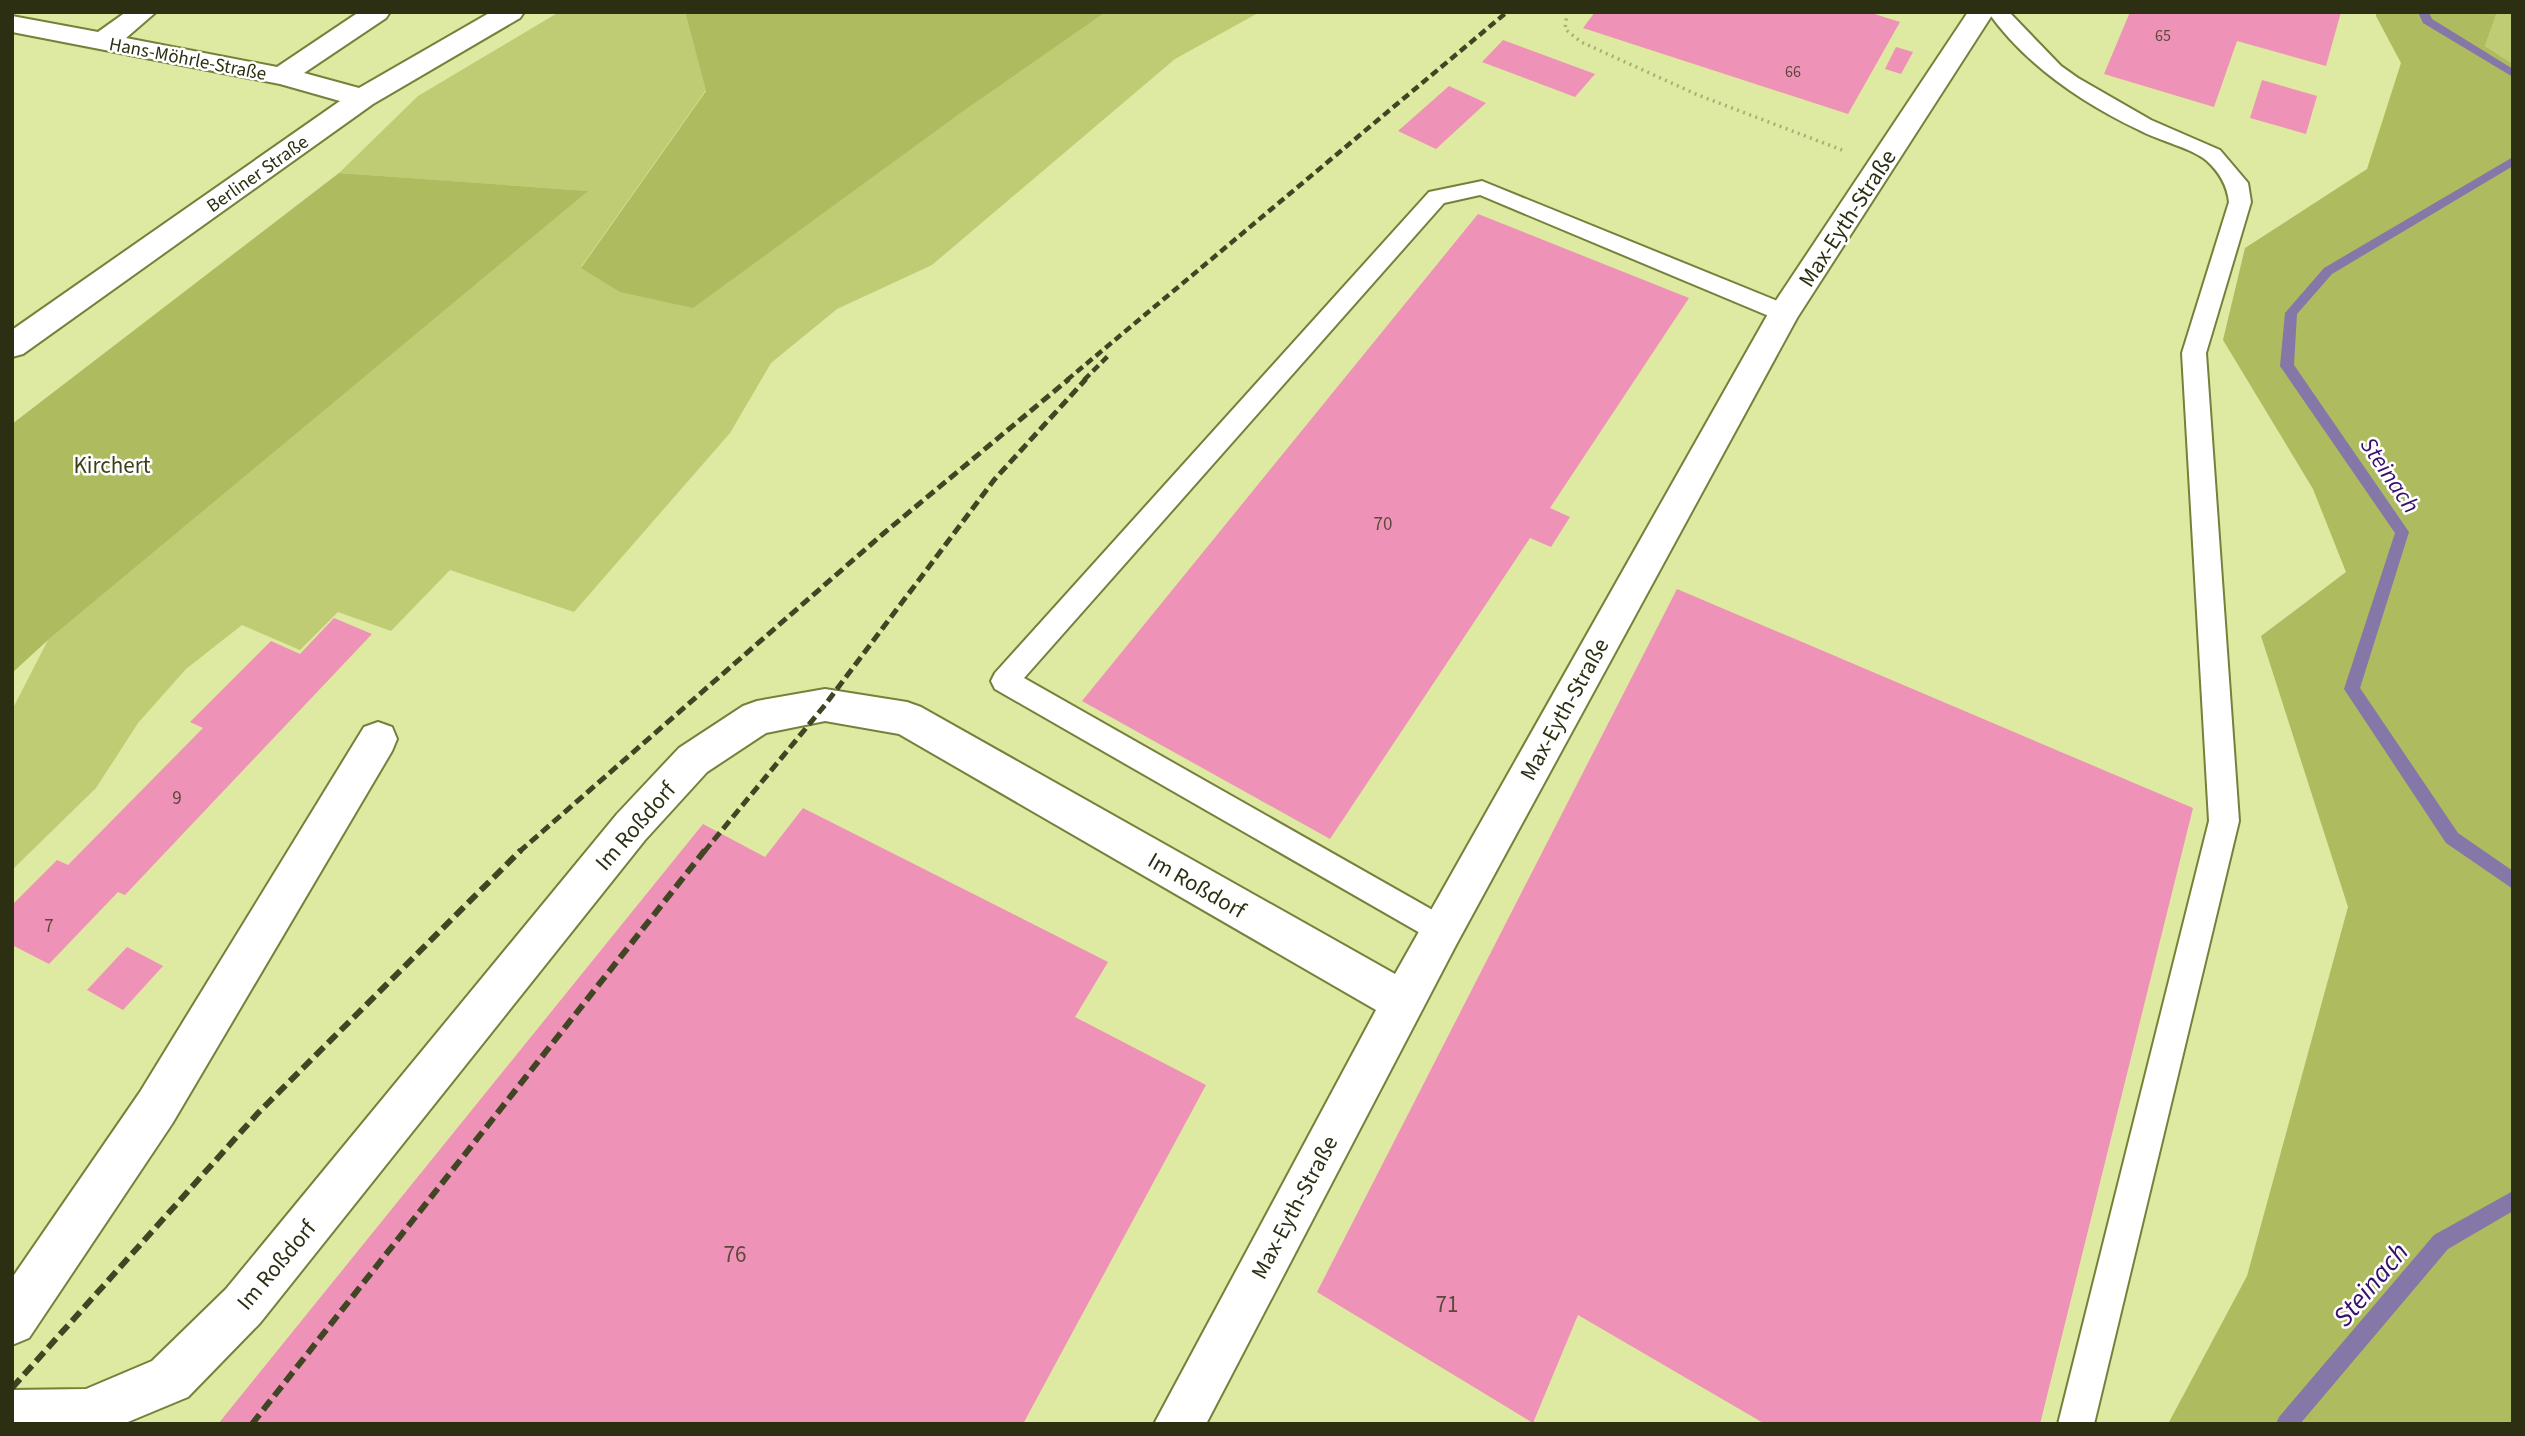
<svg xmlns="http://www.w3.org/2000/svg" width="2525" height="1436" font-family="'Source Sans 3',sans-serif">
<rect width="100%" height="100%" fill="#dee9a1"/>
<path fill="#c0cc74" d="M 559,12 L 685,12 L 706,90 L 581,267 L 955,117 L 1106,12 L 1258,13 L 1175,59 L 932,265 L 837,309 L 771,363 L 730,433 L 574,612 L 450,570 L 391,631 L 338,612 L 300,650 L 242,625 L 186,669 L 138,723 L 96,788 L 12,870 L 12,710 L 48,640 L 587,191 L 339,173 L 418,96 Z
M 2497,12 L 2513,12 L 2513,64 L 2485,46 Z"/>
<path fill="#afbb5f" d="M 685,12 L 1106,12 L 955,117 L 693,308 L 620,292 L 581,268 L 706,91 Z
M 2376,12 L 2497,12 L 2485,46 L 2513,64 L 2513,1424 L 2168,1424 L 2247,1276 L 2348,907 L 2261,636 L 2346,572 L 2313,489 L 2223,340 L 2245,248 L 2367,169 L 2401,63 L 2376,16 Z
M 339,173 L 588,191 L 48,640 L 12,673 L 12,424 Z"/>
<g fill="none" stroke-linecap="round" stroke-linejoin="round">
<path fill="#8577a7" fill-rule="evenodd" d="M 2418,12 L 2429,12 L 2432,19 L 2513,69 L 2513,77 L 2423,23 Z
M 2513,157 L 2513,166 L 2332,274 L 2297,314 L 2294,365 L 2409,532 L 2360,688 L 2458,833 L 2513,871 L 2513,889 L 2446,843 L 2344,689 L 2395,533 L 2280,366 L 2285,313 L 2324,268 Z
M 2513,1191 L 2513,1211 L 2448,1249 L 2300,1424 L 2276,1424 L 2279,1417 L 2434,1235 Z"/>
</g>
<path fill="#ee93b7" d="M 1595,12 L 1868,12 L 1900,22 L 1848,114 L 1583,28 Z
M 2130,12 L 2341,12 L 2326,66 L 2237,41 L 2214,107 L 2104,74 Z
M 1503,40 L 1595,74 L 1575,97 L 1482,62 Z
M 1896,47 L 1913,52 L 1901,74 L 1885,69 Z
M 2262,80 L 2317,96 L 2306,134 L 2250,118 Z
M 1449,86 L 1486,103 L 1436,149 L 1398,131 Z
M 1478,214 L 1689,298 L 1550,508 L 1570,517 L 1551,547 L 1530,538 L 1330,839 L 1082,701 Z
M 1677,589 L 2193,808 L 2040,1424 L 1765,1424 L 1578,1315 L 1533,1423 L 1317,1292 Z
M 334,618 L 372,634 L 125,895 L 118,892 L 49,964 L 12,945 L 12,905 L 57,860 L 68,865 L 203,728 L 190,722 L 271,641 L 300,654 Z
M 803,808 L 1108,962 L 1075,1017 L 1206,1085 L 1023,1424 L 218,1424 L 703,824 L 765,857 Z
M 127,947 L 163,966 L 123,1010 L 87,990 Z"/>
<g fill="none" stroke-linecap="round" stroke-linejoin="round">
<defs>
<path id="lane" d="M 1988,12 L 2009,12 L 2061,66 L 2078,78 L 2151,120 L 2220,150 L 2248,183 L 2251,202 L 2206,353 L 2239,821 L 2094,1424 L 2058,1424 L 2209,821 L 2182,353 L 2229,202 C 2227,185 2220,173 2207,161 C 2192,148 2157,140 2139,130 C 2082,103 2025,64 1988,12 Z
M 1482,181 L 1792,307 L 1796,313 L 1792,319 L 1784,321 L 1776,319 L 1480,195 L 1444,203 L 1024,678 L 1452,921 L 1456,931 L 1452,941 L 1441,945 L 995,689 L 991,681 L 995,673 L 1429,192 Z"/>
<path id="street" d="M 126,12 L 156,12 L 126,38 L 277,67 L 359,12 L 390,12 L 386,18 L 304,73 L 359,88 L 491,12 L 524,12 L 520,18 L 373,104 L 23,354 L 12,357 L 12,330 L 340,101 L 280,84 L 12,32 L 12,16 L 98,32 Z
M 1968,12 L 1994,12 L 1797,318 L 1456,945 L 1206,1424 L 1154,1424 L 1376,1010 L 899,734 L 825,721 L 766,733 L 707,772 L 645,840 L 260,1323 L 188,1397 L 123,1424 L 12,1424 L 12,1390 L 86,1389 L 152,1361 L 226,1289 L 617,814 L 679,748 L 743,706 L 757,701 L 825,689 L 907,702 L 921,707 L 1395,974 L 1773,305 Z
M 378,722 L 392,727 L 397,739 L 392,751 L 172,1124 L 29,1338 L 12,1345 L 12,1278 L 140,1092 L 364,727 Z"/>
</defs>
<use href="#lane" stroke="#777f3b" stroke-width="4"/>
<use href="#street" stroke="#777f3b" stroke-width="4"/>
<path stroke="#a7b075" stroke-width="3.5" stroke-dasharray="2 4.5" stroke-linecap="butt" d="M 1567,12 L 1565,29 L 1581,42 L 1698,95 L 1842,150"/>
<use href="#lane" fill="#fff" fill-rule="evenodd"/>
<use href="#street" fill="#fff" fill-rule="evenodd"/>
<path stroke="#414523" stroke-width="4.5" stroke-dasharray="8 4.5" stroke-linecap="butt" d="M 1067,380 L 1507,12
M 1084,380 L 1109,355"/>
<path stroke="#414523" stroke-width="5" stroke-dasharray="10 5" stroke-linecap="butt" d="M 519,852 L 884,533 L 1069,379
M 704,852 L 825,705 L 994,480 L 1086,379"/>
<path stroke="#414523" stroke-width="6" stroke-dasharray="12 6" stroke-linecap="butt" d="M 12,1388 L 258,1113 L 521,850
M 252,1424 L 705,850"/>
</g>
<g text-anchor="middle" stroke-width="5" stroke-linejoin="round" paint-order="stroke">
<g font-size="16" fill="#5c483b">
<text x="2163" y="41">65</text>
<text x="1793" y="77">66</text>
</g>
<g font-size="19" fill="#2c2f12" stroke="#fff">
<text transform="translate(188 58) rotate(11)" y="7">Hans-Möhrle-Straße</text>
<text transform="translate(257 173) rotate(-35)" y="7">Berliner Straße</text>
</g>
<g font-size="19" fill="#5c483b">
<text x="1383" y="530">70</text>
<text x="177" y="804">9</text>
<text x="49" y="932">7</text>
</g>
<g font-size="23" fill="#2c2f12" stroke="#fff">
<text transform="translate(1847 218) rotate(-57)" y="8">Max-Eyth-Straße</text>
<text transform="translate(1564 709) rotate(-61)" y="8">Max-Eyth-Straße</text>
<text transform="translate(635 826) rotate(-49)" y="8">Im Roßdorf</text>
<text transform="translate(1197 885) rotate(30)" y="8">Im Roßdorf</text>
<text transform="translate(1294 1207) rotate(-62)" y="8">Max-Eyth-Straße</text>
<text transform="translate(276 1265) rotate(-50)" y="8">Im Roßdorf</text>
</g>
<g font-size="23" fill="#3b4019" stroke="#fff">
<text x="112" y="473">Kirchert</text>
</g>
<g font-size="23" fill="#5c483b">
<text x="735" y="1262">76</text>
<text x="1447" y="1312">71</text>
</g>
<g font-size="24" font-style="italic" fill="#380f6f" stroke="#fff">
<text transform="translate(2390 475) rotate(56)" y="8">Steinach</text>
</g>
<g font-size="28" font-style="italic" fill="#380f6f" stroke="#fff">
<text transform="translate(2370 1284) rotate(-50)" y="10">Steinach</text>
</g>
</g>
<rect width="2525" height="1436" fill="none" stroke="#2c2f12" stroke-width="28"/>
</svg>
